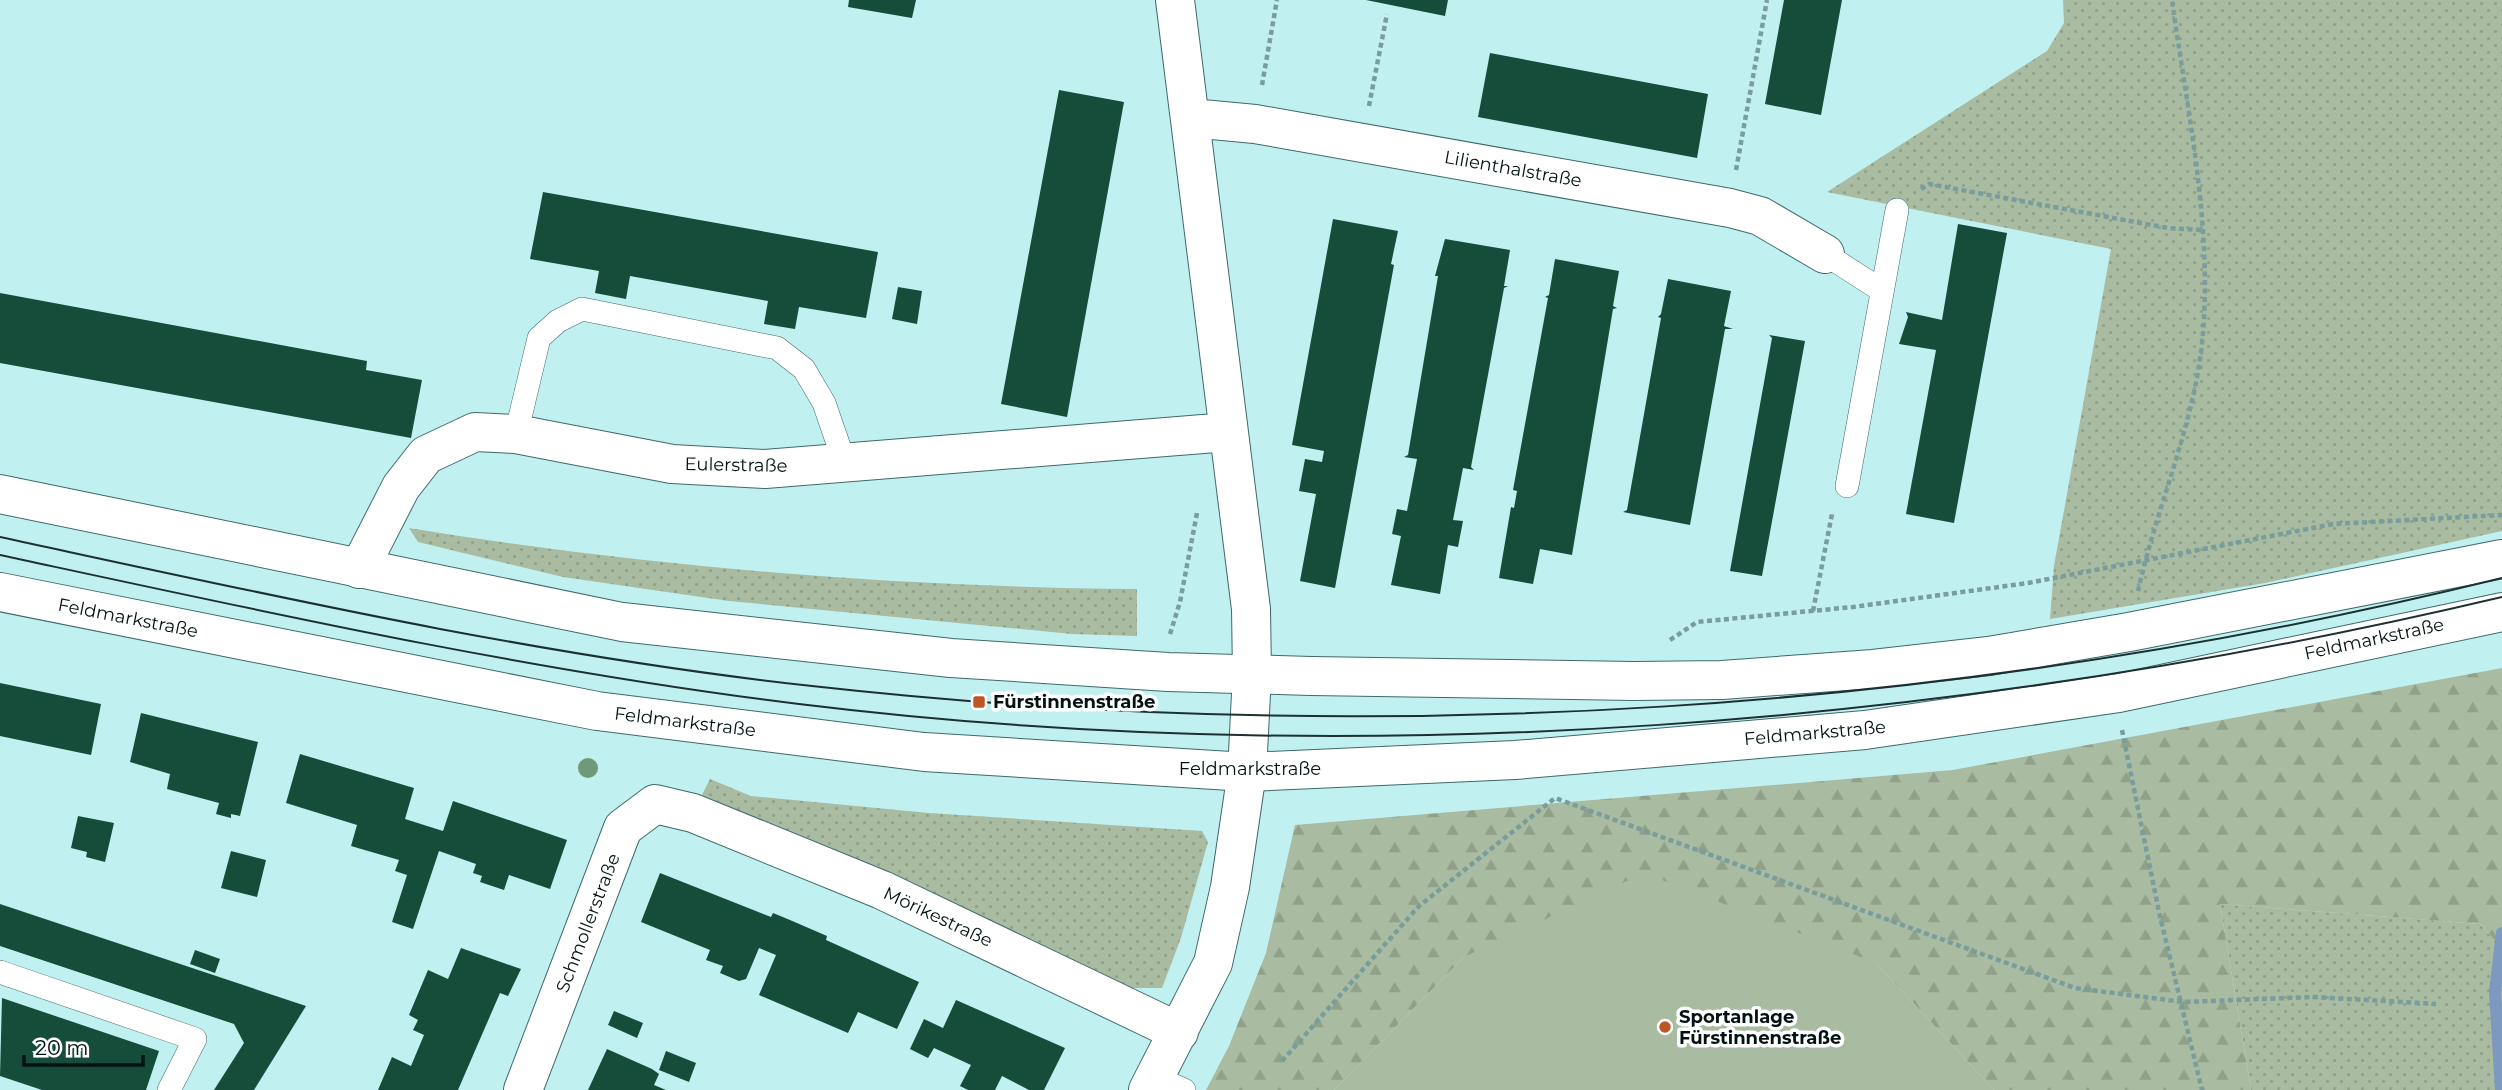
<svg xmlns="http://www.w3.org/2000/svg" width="2502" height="1090" font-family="Montserrat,sans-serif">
<defs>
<pattern id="grass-dots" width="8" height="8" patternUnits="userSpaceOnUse" patternTransform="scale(1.75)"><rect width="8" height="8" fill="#a9bba0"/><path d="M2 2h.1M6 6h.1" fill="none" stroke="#90a089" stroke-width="1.8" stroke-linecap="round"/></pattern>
<pattern id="forest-firs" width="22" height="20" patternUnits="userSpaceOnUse" patternTransform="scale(1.75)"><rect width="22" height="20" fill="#a9bba0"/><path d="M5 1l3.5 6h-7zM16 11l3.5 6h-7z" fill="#90a089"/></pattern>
</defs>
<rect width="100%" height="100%" fill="#c1f0f1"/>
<path fill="url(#grass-dots)" d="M 2063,0 L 2502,0 L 2502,531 L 2265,583 L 2050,619 L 2054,566 L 2111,249 L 1827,192 L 2047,51 L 2064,23 Z
M 409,528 C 647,567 896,587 1137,589 L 1137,636 L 1072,634 L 729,601 L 563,577 L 418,542 Z
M 710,779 L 751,796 L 929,813 L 1202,831 L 1208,842 L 1181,938 L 1162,988 L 1131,988 L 843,854 L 702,795 Z
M 2220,904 L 2480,924 L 2502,948 L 2502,1090 L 2251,1090 Z"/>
<path fill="url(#forest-firs)" d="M 2502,668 L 2502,948 L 2480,924 L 2220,904 L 2251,1090 L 1994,1090 L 1876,963 L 1464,957 L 1334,1090 L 1206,1090 L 1229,1046 L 1266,953 L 1295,825 L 1953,770 Z"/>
<path fill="#a9bba0" d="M 1644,873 L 1876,963 L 1994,1090 L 1334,1090 L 1464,957 Z"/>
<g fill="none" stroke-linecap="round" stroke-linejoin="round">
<path stroke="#7d99c0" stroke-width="12" d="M 2501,1090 L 2495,992 L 2502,933"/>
</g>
<path fill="#154d3a" d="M 849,0 L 916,0 L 912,18 L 848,7 Z
M 1366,0 L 1448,0 L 1445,16 Z
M 1784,0 L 1842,0 L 1821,115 L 1765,104 Z
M 1490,53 L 1708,94 L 1697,158 L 1478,117 Z
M 1059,90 L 1124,102 L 1067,417 L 1001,404 Z
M 543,192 L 878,252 L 866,318 L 799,307 L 795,329 L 764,324 L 768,301 L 630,276 L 626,299 L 595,293 L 599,271 L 530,259 Z
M 1333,219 L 1398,231 L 1391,264 L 1394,265 L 1335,588 L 1300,581 L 1316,494 L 1299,491 L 1305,459 L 1322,462 L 1324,451 L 1292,445 Z
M 1958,224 L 2007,233 L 1954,523 L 1906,514 L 1936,350 L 1899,344 L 1908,317 L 1906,312 L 1942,320 Z
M 1445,239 L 1510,250 L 1504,286 L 1508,286 L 1504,288 L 1471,467 L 1474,470 L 1463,468 L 1453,520 L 1463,521 L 1458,547 L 1448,545 L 1440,594 L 1391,585 L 1401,536 L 1392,534 L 1397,509 L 1407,511 L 1417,459 L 1404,457 L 1408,455 L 1438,276 L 1435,276 Z
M 1555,259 L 1619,271 L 1613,306 L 1617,308 L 1613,309 L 1572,555 L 1540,549 L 1533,584 L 1499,578 L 1511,507 L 1514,508 L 1517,491 L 1513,490 L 1548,298 L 1545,297 L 1549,295 Z
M 1668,279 L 1731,291 L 1724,326 L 1733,329 L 1725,329 L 1690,525 L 1623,512 L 1627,510 L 1661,318 L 1658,317 L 1661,314 Z
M 898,287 L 922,291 L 917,324 L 892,319 Z
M 0,293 L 367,361 L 366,370 L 422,380 L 411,438 L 0,363 Z
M 1769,335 L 1805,341 L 1762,576 L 1730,571 L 1772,338 Z
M 0,683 L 101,704 L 91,755 L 0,736 Z
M 141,713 L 258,742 L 240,816 L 231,814 L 231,818 L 216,814 L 219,803 L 167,789 L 170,774 L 130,762 Z
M 300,754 L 414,788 L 405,819 L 443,831 L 453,801 L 567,840 L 550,889 L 509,875 L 504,890 L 480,882 L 482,876 L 473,873 L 476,864 L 439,851 L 413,929 L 392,922 L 407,875 L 395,871 L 399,860 L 351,846 L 357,825 L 286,803 Z
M 78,816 L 114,823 L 105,862 L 86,857 L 87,852 L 71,848 Z
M 231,851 L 266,860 L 257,897 L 221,888 Z
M 660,873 L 771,917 L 773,913 L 790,920 L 827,936 L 826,940 L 919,982 L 897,1029 L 858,1012 L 848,1033 L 759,995 L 776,955 L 759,948 L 746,979 L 739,981 L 720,973 L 723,966 L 706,960 L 710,950 L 641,922 Z
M 0,904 L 306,1006 L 254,1090 L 214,1090 L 244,1043 L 234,1024 L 0,946 Z
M 461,948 L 521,969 L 508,996 L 500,993 L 458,1090 L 378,1090 L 392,1057 L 411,1066 L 424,1035 L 413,1030 L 418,1020 L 409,1015 L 428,970 L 448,979 Z
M 195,950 L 220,959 L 215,973 L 190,964 Z
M 2,998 L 159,1051 L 146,1090 L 42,1090 L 0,1076 Z
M 956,1000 L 1065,1048 L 1044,1090 L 1029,1090 L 1002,1076 L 995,1090 L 968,1090 L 960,1086 L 971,1065 L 934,1048 L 928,1058 L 910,1049 L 924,1019 L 943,1028 Z
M 614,1011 L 643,1023 L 637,1038 L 608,1025 Z
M 607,1049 L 652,1069 L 659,1074 L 654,1085 L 666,1090 L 588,1090 Z
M 666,1051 L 696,1063 L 689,1082 L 659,1070 Z"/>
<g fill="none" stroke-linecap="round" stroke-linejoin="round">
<defs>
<path id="service" d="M 1825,254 L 1881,290
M 516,434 L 539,338 L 558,321 L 582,309 L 777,348 L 804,369 L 824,403 L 844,461
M 1847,486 L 1897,210
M 0,972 L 195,1039 L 169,1090
M 1157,1078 L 1184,1090"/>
<path id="minor" d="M 1191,118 L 1255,124 L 1730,208 L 1760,216 L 1825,254
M 359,569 L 401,487 L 426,455 L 475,432 L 516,434 L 672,464 L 765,469 L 1228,432
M 523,1090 L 623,828 L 655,804 L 693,813 L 882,890 L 1179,1032
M 1148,1090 L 1213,963 L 1230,887 L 1247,772 L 1252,674 L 1251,609 L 1175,0"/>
<path id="secondary" d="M 0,494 L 622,622 L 951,658 L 1168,672 L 1311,676 L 1634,681 L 1722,680 L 1873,669 L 1989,656 L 2129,632 L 2502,559
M 0,592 L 597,711 L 924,752 L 1247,772 L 1515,760 L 1865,730 L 2119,693 L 2502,612"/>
</defs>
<use href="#service" stroke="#3e696a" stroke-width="24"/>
<use href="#minor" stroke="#3e696a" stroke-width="40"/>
<use href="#secondary" stroke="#3e696a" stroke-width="40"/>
<path stroke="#799c9d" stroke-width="4.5" stroke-dasharray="5 3.5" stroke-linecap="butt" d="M 1262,85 L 1277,0
M 1369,106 L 1387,14
M 1736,170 L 1767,0
M 1921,189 L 1929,184 L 2168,228 L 2202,230
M 2138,591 C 2157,505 2196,421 2203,333 C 2212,223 2187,109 2172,0
M 1813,611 L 1832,514
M 1170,634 L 1180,602 L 1197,513
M 1670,640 L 1697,622 L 1853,607 L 2028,583 L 2333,524 L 2502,515
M 2122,730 L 2159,912 L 2202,1090
M 1282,1061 L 1419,906 L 1555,798 L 2075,988 L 2183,1002 L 2314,997 L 2436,1004"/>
<use href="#service" stroke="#fff" stroke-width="23"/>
<use href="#minor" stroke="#fff" stroke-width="38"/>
<use href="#secondary" stroke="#fff" stroke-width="38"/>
<path stroke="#1c3031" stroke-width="2" d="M 0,537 C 269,595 538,656 812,686 C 1375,749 1951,714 2502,578
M 0,555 C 265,612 530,671 799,704 C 1360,773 1953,727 2502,597"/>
</g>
<circle fill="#709979" cx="588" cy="768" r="10"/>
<g fill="#bc5725" stroke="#fff" stroke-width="2.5">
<rect x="972" y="695" width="14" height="14" rx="3.5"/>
<circle cx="1665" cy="1027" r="7"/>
</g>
<g text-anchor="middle" stroke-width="7" stroke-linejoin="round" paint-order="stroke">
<g font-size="18" fill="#021212" stroke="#fff">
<text transform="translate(1513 169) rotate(10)" y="6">Lilienthalstraße</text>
<text transform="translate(736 465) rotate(1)" y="6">Eulerstraße</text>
<text transform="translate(128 618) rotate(11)" y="6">Feldmarkstraße</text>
<text transform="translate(2374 639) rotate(-12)" y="6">Feldmarkstraße</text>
<text transform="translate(685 722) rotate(7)" y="6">Feldmarkstraße</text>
<text transform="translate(1815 733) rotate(-5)" y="6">Feldmarkstraße</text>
<text x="1250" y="775">Feldmarkstraße</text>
<text transform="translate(938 917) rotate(25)" y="6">Mörikestraße</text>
<text transform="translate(588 923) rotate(-69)" y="6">Schmollerstraße</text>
</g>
<g font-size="18" font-weight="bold" fill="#021212" stroke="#fff" text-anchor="start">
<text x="993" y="708">Fürstinnenstraße</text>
<text x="1679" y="1023">Sportanlage<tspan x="1679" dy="21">Fürstinnenstraße</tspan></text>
</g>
</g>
<path d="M24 1055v10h119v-10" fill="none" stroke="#021212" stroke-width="3.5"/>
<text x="35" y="1055" font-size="21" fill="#021212" stroke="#ffffff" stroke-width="5" paint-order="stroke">20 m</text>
</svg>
